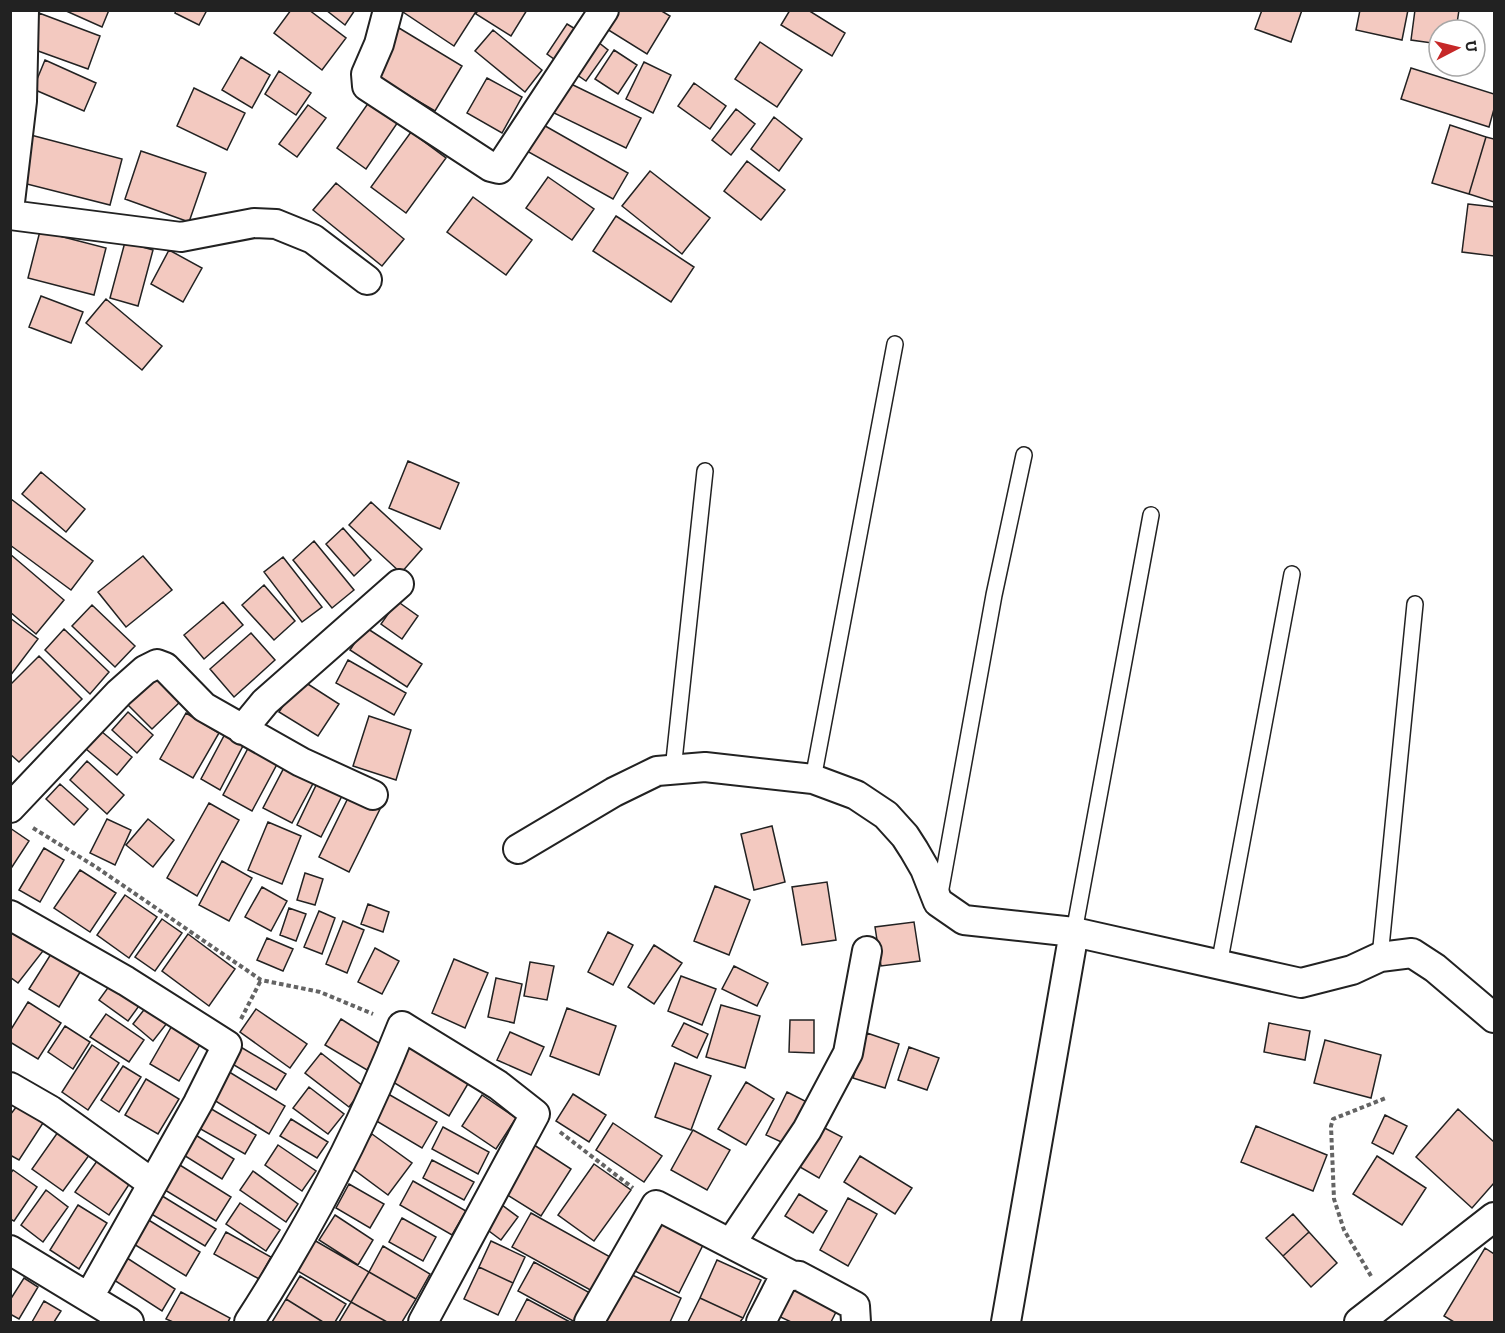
<svg xmlns="http://www.w3.org/2000/svg" width="1505" height="1333" font-family="'Zilla Slab',serif">
<rect width="100%" height="100%" fill="#fff"/>
<path fill="#f3c9c0" stroke="#222" stroke-width="1.5" d="M 64,10 L 109,10 L 102,27 Z
M 176,10 L 207,10 L 199,25 L 175,13 Z
M 291,10 L 309,10 L 346,38 L 322,70 L 274,33 Z
M 326,10 L 355,10 L 345,25 Z
M 400,10 L 477,10 L 454,46 Z
M 478,10 L 527,10 L 511,36 L 476,14 Z
M 612,10 L 660,10 L 670,16 L 647,54 L 602,26 Z
M 790,10 L 808,10 L 845,33 L 832,56 L 781,25 Z
M 1262,10 L 1302,10 L 1291,42 L 1255,29 Z
M 1360,10 L 1408,10 L 1402,40 L 1356,30 Z
M 1415,10 L 1459,10 L 1456,30 L 1439,30 L 1439,44 L 1411,40 Z
M 39,13 L 100,36 L 88,69 L 27,47 Z
M 567,24 L 582,33 L 561,64 L 547,54 Z
M 399,28 L 462,66 L 435,111 L 372,74 Z
M 493,30 L 542,70 L 525,92 L 475,51 Z
M 593,38 L 608,50 L 586,81 L 570,70 Z
M 760,42 L 802,70 L 777,107 L 735,79 Z
M 614,50 L 637,65 L 618,94 L 595,79 Z
M 241,57 L 270,75 L 252,108 L 222,90 Z
M 45,60 L 96,83 L 84,111 L 33,89 Z
M 644,62 L 671,75 L 653,113 L 626,99 Z
M 1411,68 L 1494,94 L 1494,109 L 1489,127 L 1401,99 Z
M 279,71 L 311,93 L 296,115 L 265,94 Z
M 487,78 L 522,97 L 502,133 L 467,113 Z
M 569,83 L 641,118 L 626,148 L 554,113 Z
M 694,83 L 726,106 L 710,129 L 678,106 Z
M 194,88 L 245,113 L 227,150 L 177,126 Z
M 369,102 L 398,122 L 366,169 L 337,148 Z
M 308,105 L 326,118 L 297,157 L 279,144 Z
M 736,109 L 755,124 L 731,155 L 712,140 Z
M 774,117 L 802,139 L 779,171 L 751,149 Z
M 540,123 L 628,173 L 613,199 L 525,150 Z
M 1450,125 L 1486,137 L 1469,194 L 1432,183 Z
M 411,132 L 446,158 L 406,213 L 371,187 Z
M 27,134 L 122,159 L 110,205 L 15,181 Z
M 1486,137 L 1494,139 L 1494,202 L 1469,194 Z
M 141,151 L 206,173 L 189,222 L 125,199 Z
M 747,161 L 785,190 L 761,220 L 724,191 Z
M 650,171 L 710,218 L 682,254 L 622,206 Z
M 548,177 L 594,209 L 572,240 L 526,208 Z
M 336,183 L 404,239 L 382,266 L 313,210 Z
M 473,197 L 532,240 L 506,275 L 447,232 Z
M 1468,204 L 1494,207 L 1494,256 L 1462,252 Z
M 616,216 L 694,267 L 671,302 L 593,251 Z
M 40,231 L 106,248 L 94,295 L 28,278 Z
M 125,242 L 153,250 L 138,306 L 110,298 Z
M 169,250 L 202,268 L 183,302 L 151,284 Z
M 41,296 L 83,312 L 71,343 L 29,327 Z
M 106,299 L 162,346 L 142,370 L 86,323 Z
M 408,461 L 459,483 L 440,529 L 389,508 Z
M 41,472 L 85,509 L 66,532 L 22,494 Z
M 11,499 L 93,561 L 71,590 L 10,545 Z
M 371,502 L 422,549 L 401,573 L 349,525 Z
M 343,528 L 371,560 L 354,576 L 326,544 Z
M 314,541 L 354,590 L 332,608 L 293,560 Z
M 10,554 L 64,600 L 36,634 L 10,612 Z
M 143,556 L 172,590 L 126,627 L 98,592 Z
M 283,557 L 322,607 L 302,622 L 264,572 Z
M 264,585 L 295,621 L 274,640 L 242,605 Z
M 397,601 L 418,616 L 402,639 L 381,624 Z
M 223,602 L 243,625 L 204,659 L 184,635 Z
M 92,605 L 135,646 L 115,667 L 72,626 Z
M 10,618 L 38,639 L 10,676 Z
M 365,627 L 422,664 L 407,687 L 350,650 Z
M 64,629 L 109,672 L 90,694 L 45,650 Z
M 251,633 L 275,660 L 234,697 L 210,669 Z
M 39,656 L 82,699 L 19,762 L 10,754 L 10,685 Z
M 348,660 L 406,693 L 394,715 L 336,683 Z
M 156,671 L 183,699 L 152,729 L 125,702 Z
M 300,679 L 339,704 L 318,736 L 279,712 Z
M 128,712 L 153,735 L 137,753 L 112,730 Z
M 186,713 L 219,733 L 193,778 L 160,759 Z
M 369,716 L 411,730 L 396,780 L 353,766 Z
M 95,726 L 132,757 L 117,775 L 80,744 Z
M 226,732 L 245,742 L 220,790 L 201,779 Z
M 253,739 L 282,755 L 252,811 L 223,795 Z
M 288,760 L 317,776 L 292,823 L 263,808 Z
M 87,761 L 124,795 L 107,814 L 70,780 Z
M 320,777 L 345,790 L 321,837 L 297,825 Z
M 60,784 L 88,809 L 74,825 L 46,799 Z
M 350,794 L 380,809 L 349,872 L 319,857 Z
M 209,803 L 239,820 L 197,896 L 167,878 Z
M 107,819 L 131,830 L 115,865 L 90,853 Z
M 148,819 L 174,840 L 153,867 L 126,845 Z
M 268,822 L 301,836 L 282,884 L 248,870 Z
M 772,826 L 785,882 L 754,890 L 741,834 Z
M 10,828 L 29,841 L 10,870 Z
M 44,848 L 64,860 L 40,902 L 19,890 Z
M 222,861 L 252,878 L 229,921 L 199,905 Z
M 80,870 L 116,893 L 90,932 L 54,908 Z
M 305,873 L 323,879 L 315,905 L 297,900 Z
M 827,882 L 836,940 L 802,945 L 792,887 Z
M 715,886 L 750,900 L 729,955 L 694,941 Z
M 262,887 L 287,901 L 271,931 L 245,917 Z
M 125,895 L 157,917 L 129,958 L 97,935 Z
M 368,904 L 389,912 L 383,932 L 361,924 Z
M 289,908 L 306,914 L 296,941 L 280,935 Z
M 319,911 L 335,918 L 322,954 L 304,947 Z
M 162,919 L 182,933 L 155,971 L 135,957 Z
M 343,921 L 364,930 L 347,973 L 326,964 Z
M 914,922 L 920,961 L 881,966 L 875,927 Z
M 10,925 L 43,951 L 18,983 L 10,977 Z
M 608,932 L 633,945 L 613,985 L 588,972 Z
M 188,934 L 235,969 L 209,1006 L 162,971 Z
M 267,938 L 293,949 L 283,971 L 257,960 Z
M 654,945 L 682,963 L 654,1004 L 628,987 Z
M 56,946 L 85,964 L 59,1007 L 29,989 Z
M 375,948 L 399,961 L 382,994 L 358,982 Z
M 454,959 L 488,973 L 465,1028 L 432,1013 Z
M 530,962 L 554,966 L 547,1000 L 524,996 Z
M 734,966 L 768,983 L 757,1006 L 722,989 Z
M 681,976 L 716,989 L 702,1025 L 668,1011 Z
M 115,978 L 144,999 L 128,1021 L 99,1000 Z
M 496,978 L 522,984 L 514,1023 L 488,1017 Z
M 28,1002 L 61,1023 L 38,1059 L 10,1042 L 10,1031 Z
M 150,1002 L 171,1018 L 153,1041 L 133,1024 Z
M 721,1005 L 760,1016 L 745,1068 L 706,1057 Z
M 567,1008 L 616,1026 L 599,1075 L 550,1056 Z
M 256,1009 L 307,1044 L 290,1068 L 240,1032 Z
M 106,1014 L 144,1040 L 129,1062 L 90,1037 Z
M 341,1019 L 382,1045 L 367,1070 L 325,1045 Z
M 790,1020 L 814,1020 L 814,1053 L 789,1052 Z
M 684,1023 L 708,1034 L 697,1058 L 672,1046 Z
M 1269,1023 L 1310,1031 L 1305,1060 L 1264,1052 Z
M 173,1024 L 202,1041 L 179,1081 L 150,1064 Z
M 65,1026 L 90,1042 L 73,1069 L 48,1052 Z
M 510,1032 L 544,1047 L 531,1075 L 497,1060 Z
M 867,1033 L 899,1044 L 885,1088 L 853,1078 Z
M 1325,1040 L 1381,1055 L 1371,1098 L 1314,1083 Z
M 412,1041 L 472,1077 L 449,1116 L 388,1079 Z
M 92,1045 L 119,1063 L 88,1110 L 62,1092 Z
M 239,1046 L 286,1074 L 276,1090 L 229,1062 Z
M 909,1047 L 939,1058 L 927,1090 L 898,1080 Z
M 321,1053 L 364,1087 L 349,1107 L 305,1073 Z
M 675,1063 L 711,1076 L 691,1130 L 655,1117 Z
M 123,1066 L 141,1077 L 119,1112 L 101,1100 Z
M 226,1070 L 285,1106 L 269,1134 L 209,1097 Z
M 146,1079 L 179,1099 L 158,1134 L 125,1115 Z
M 746,1082 L 774,1099 L 746,1145 L 718,1129 Z
M 309,1087 L 344,1114 L 328,1134 L 293,1108 Z
M 383,1091 L 437,1122 L 422,1148 L 368,1116 Z
M 787,1092 L 811,1104 L 790,1146 L 766,1135 Z
M 573,1094 L 606,1115 L 589,1142 L 556,1121 Z
M 482,1095 L 516,1118 L 496,1149 L 462,1126 Z
M 17,1106 L 43,1123 L 19,1160 L 10,1155 L 10,1115 Z
M 208,1107 L 256,1135 L 245,1154 L 197,1127 Z
M 1458,1109 L 1494,1142 L 1494,1183 L 1472,1208 L 1416,1157 Z
M 1385,1115 L 1407,1126 L 1393,1154 L 1372,1143 Z
M 291,1119 L 328,1142 L 317,1158 L 280,1136 Z
M 613,1123 L 662,1156 L 644,1182 L 596,1150 Z
M 815,1123 L 842,1137 L 819,1178 L 793,1163 Z
M 1256,1126 L 1327,1155 L 1313,1191 L 1241,1162 Z
M 443,1127 L 489,1152 L 478,1174 L 432,1149 Z
M 693,1130 L 730,1150 L 707,1190 L 671,1170 Z
M 58,1132 L 90,1154 L 63,1191 L 32,1169 Z
M 194,1134 L 234,1159 L 222,1179 L 182,1154 Z
M 372,1134 L 412,1163 L 388,1195 L 349,1166 Z
M 531,1143 L 571,1169 L 541,1216 L 501,1191 Z
M 278,1145 L 316,1171 L 302,1191 L 265,1165 Z
M 860,1156 L 912,1188 L 895,1214 L 844,1182 Z
M 1377,1156 L 1426,1188 L 1402,1225 L 1353,1194 Z
M 432,1160 L 474,1182 L 464,1200 L 423,1178 Z
M 97,1161 L 130,1183 L 109,1215 L 75,1192 Z
M 175,1162 L 231,1197 L 216,1221 L 160,1187 Z
M 594,1164 L 631,1190 L 594,1241 L 558,1215 Z
M 13,1170 L 37,1187 L 14,1221 L 10,1219 L 10,1174 Z
M 253,1171 L 298,1204 L 286,1222 L 240,1190 Z
M 413,1181 L 466,1211 L 452,1235 L 400,1205 Z
M 349,1184 L 384,1204 L 370,1228 L 336,1208 Z
M 46,1190 L 68,1207 L 43,1242 L 21,1225 Z
M 159,1194 L 216,1229 L 205,1246 L 148,1212 Z
M 799,1194 L 827,1211 L 813,1233 L 785,1216 Z
M 848,1198 L 877,1214 L 848,1266 L 820,1250 Z
M 494,1199 L 518,1217 L 501,1240 L 477,1222 Z
M 240,1203 L 280,1230 L 266,1251 L 226,1224 Z
M 78,1205 L 107,1223 L 79,1269 L 50,1250 Z
M 531,1213 L 612,1258 L 594,1292 L 512,1247 Z
M 1293,1214 L 1309,1232 L 1283,1256 L 1266,1238 Z
M 335,1215 L 373,1240 L 358,1265 L 319,1240 Z
M 402,1218 L 436,1237 L 423,1261 L 389,1242 Z
M 147,1219 L 200,1252 L 186,1276 L 132,1243 Z
M 658,1220 L 704,1243 L 679,1293 L 633,1270 Z
M 226,1232 L 271,1257 L 259,1279 L 214,1254 Z
M 1309,1232 L 1337,1263 L 1311,1287 L 1283,1256 Z
M 314,1240 L 369,1272 L 351,1302 L 296,1270 Z
M 491,1241 L 525,1257 L 513,1283 L 479,1267 Z
M 383,1246 L 430,1274 L 416,1299 L 369,1272 Z
M 1485,1248 L 1494,1254 L 1494,1322 L 1454,1322 L 1444,1316 Z
M 127,1258 L 175,1289 L 162,1311 L 114,1280 Z
M 717,1260 L 761,1280 L 743,1318 L 700,1298 Z
M 534,1262 L 590,1293 L 575,1322 L 518,1291 Z
M 479,1267 L 513,1283 L 498,1315 L 464,1299 Z
M 369,1272 L 416,1299 L 402,1322 L 387,1322 L 351,1302 Z
M 628,1273 L 681,1298 L 670,1322 L 605,1322 Z
M 300,1276 L 346,1304 L 335,1322 L 323,1322 L 286,1299 Z
M 24,1278 L 38,1287 L 19,1319 L 10,1314 L 10,1300 Z
M 791,1280 L 840,1304 L 831,1322 L 791,1322 L 774,1314 Z
M 181,1292 L 230,1318 L 228,1322 L 173,1322 L 166,1319 Z
M 700,1298 L 743,1318 L 740,1322 L 688,1322 Z
M 286,1299 L 323,1322 L 272,1322 Z
M 527,1299 L 570,1322 L 515,1322 Z
M 44,1301 L 61,1311 L 54,1322 L 32,1322 Z
M 351,1302 L 387,1322 L 339,1322 Z"/>
<g fill="none" stroke-linecap="round" stroke-linejoin="round">
<defs>
<path id="service" d="M 673,770 L 705,471
M 813,779 L 895,344
M 940,894 L 994,595 L 1024,455
M 1074,932 L 1151,515
M 1380,957 L 1415,604
M 1219,965 L 1292,574"/>
<path id="minor" d="M 388,10 L 379,44 L 366,74 L 367,86 L 491,167 L 499,169 L 604,10
M 10,202 L 22,101 L 24,10
M 10,215 L 181,237 L 254,223 L 276,224 L 313,239 L 367,280
M 242,730 L 265,702 L 399,584
M 10,808 L 119,693 L 145,670 L 157,664 L 165,667 L 204,707 L 301,762 L 373,795
M 518,849 L 614,792 L 657,771 L 705,767 L 813,779 L 856,795 L 886,815 L 905,836 L 914,850 L 925,869 L 938,902 L 964,920 L 1074,932 L 1301,983 L 1352,970 L 1380,957 L 1412,953 L 1435,968 L 1494,1018
M 10,915 L 126,981 L 227,1045 L 198,1103 L 89,1297
M 10,1087 L 50,1110 L 152,1183
M 731,1243 L 807,1130 L 848,1053 L 867,951
M 10,1250 L 129,1322
M 249,1322 C 309,1229 361,1130 402,1026 L 498,1085 L 535,1114 L 423,1322
M 589,1322 L 656,1205 L 793,1276
M 761,1322 L 782,1281 L 789,1275 L 799,1276 L 855,1306 L 856,1322
M 1006,1322 L 1074,932
M 1359,1322 L 1494,1217"/>
</defs>
<use href="#service" stroke="#222" stroke-width="18"/>
<use href="#minor" stroke="#222" stroke-width="32"/>
<path stroke="#646464" stroke-width="4" stroke-dasharray="4.5 3" stroke-linecap="butt" d="M 33,828 L 96,867 L 261,980 L 320,992 L 373,1014
M 241,1019 L 261,980
M 560,1132 L 633,1188
M 1371,1276 L 1344,1230 L 1334,1199 L 1331,1126 L 1333,1119 L 1386,1098"/>
<use href="#service" stroke="#fff" stroke-width="15"/>
<use href="#minor" stroke="#fff" stroke-width="28"/>
</g>
<rect width="1505" height="1333" fill="none" stroke="#222222" stroke-width="24"/>
<g transform="translate(1457 48) rotate(83)"><circle r="28" fill="#ffffff" stroke="#a7a7a7" stroke-width="1.5"/>
<path d="M0-4.5L10 22L0 15L-10 22Z" fill="#c62828"/>
<text y="-9" font-size="16" font-weight="bold" text-anchor="middle" fill="#222222">U</text>
</g>
</svg>
